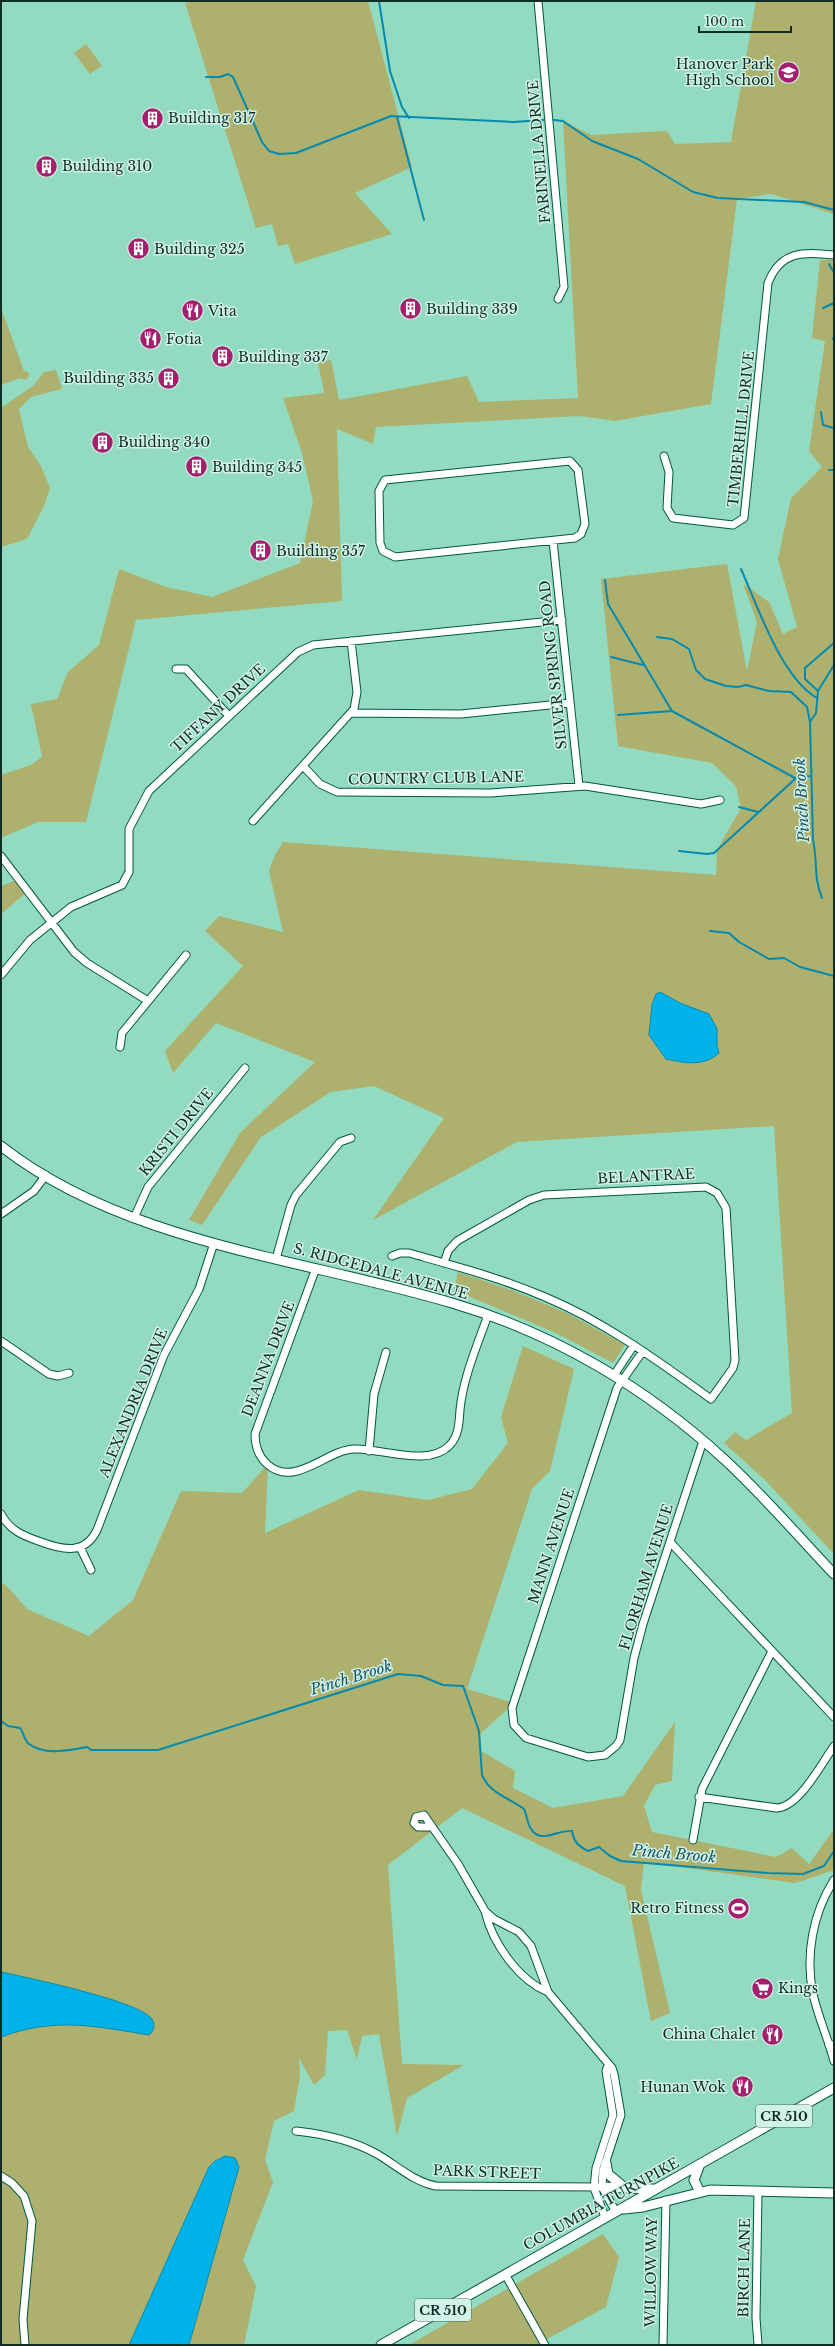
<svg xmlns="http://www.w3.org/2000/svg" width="835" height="2346" font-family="'Libre Baskerville',serif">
<rect width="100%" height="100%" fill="#92dac0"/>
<path fill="#aeb06d" d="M 194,1 L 368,1 L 412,167 L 355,193 L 392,234 L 295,264 L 288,244 L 278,246 L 272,224 L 256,228 L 185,3 Z
M 756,1 L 834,1 L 834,214 L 771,194 L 737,199 L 711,404 L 615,421 L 579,416 L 376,427 L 373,444 L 337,429 L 342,601 L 136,620 L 86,822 L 38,822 L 1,838 L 1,775 L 31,765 L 42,757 L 31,704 L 57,699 L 68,672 L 99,645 L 119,569 L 166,587 L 212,597 L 300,563 L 313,501 L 302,453 L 283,398 L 324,393 L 318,362 L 331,360 L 339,400 L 467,376 L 479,402 L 578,398 L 563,121 L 591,135 L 667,131 L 675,144 L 731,142 Z
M 86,44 L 102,66 L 90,74 L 74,53 Z
M 820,260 L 834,260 L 834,1554 L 764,1479 L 724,1443 L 735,1432 L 746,1440 L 792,1413 L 774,1126 L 517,1142 L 373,1220 L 444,1118 L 374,1086 L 331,1092 L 261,1137 L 202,1225 L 189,1220 L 240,1133 L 315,1062 L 216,1023 L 173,1073 L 165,1051 L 243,966 L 205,931 L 219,916 L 283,932 L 269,871 L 275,855 L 283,842 L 716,875 L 717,850 L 741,808 L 736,786 L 712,763 L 618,746 L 601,579 L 727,564 L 747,671 L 757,622 L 743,584 L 769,602 L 783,634 L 797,627 L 778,559 L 791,498 L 822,467 L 809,451 L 825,341 L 812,338 Z
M 1,308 L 24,371 L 28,372 L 29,376 L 26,380 L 20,378 L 1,385 Z
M 56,370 L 62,389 L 31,397 L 19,409 L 28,447 L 41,466 L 50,488 L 44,506 L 27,539 L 1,547 L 1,408 L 34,385 L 44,372 Z
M 19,879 L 27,892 L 1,914 L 1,886 Z
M 458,1272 L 514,1291 L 569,1314 L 625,1345 L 613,1363 L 558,1334 L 454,1290 Z
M 523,1346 L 574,1369 L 550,1471 L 532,1489 L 467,1689 L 514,1703 L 480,1734 L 481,1751 L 515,1771 L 513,1788 L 553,1808 L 623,1796 L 675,1722 L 672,1781 L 655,1785 L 644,1806 L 652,1832 L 776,1857 L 792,1848 L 809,1864 L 834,1829 L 834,1870 L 795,1883 L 644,1862 L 641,1890 L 670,2013 L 651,2021 L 625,1886 L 462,1808 L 388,1865 L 402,2064 L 464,2065 L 407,2098 L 397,2136 L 379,2034 L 362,2036 L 357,2059 L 347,2030 L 328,2031 L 325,2075 L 314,2085 L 299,2058 L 300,2076 L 294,2111 L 274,2121 L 265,2160 L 273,2182 L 243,2260 L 256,2286 L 244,2345 L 1,2345 L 1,1583 L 6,1585 L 27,1609 L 89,1636 L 133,1600 L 181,1491 L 242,1493 L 268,1464 L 265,1533 L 359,1490 L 428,1500 L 472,1489 L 508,1443 L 501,1417 Z
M 603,2234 L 619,2257 L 606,2307 L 536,2345 L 409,2345 Z"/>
<path fill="#00b2ea" stroke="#048aaf" d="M 660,992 L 680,1003 L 709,1014 L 717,1029 L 717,1046 L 719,1053 C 704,1067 684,1063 666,1059 L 649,1035 L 652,1005 L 656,994 Z
M 1,1972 C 29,1978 133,2000 150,2017 C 156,2023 155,2030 149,2035 C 94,2026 55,2017 1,2037 Z
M 225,2156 L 235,2158 L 239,2167 L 189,2345 L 129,2345 L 209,2167 L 215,2161 Z"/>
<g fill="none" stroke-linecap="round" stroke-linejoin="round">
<path stroke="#048aaf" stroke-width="2" d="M 379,1 L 390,71 L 402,107 L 409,118
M 206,77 L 220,77 L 228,74 L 233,77 L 262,142 L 269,151 L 279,154 L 296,153 L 391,116 L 513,122 L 544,120
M 397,117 L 424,220
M 554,120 L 563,121 L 592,141 L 638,159 L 693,192 L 718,198 L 804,202 L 834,210
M 829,264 L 834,273
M 823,308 L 834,303
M 833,339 L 834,337
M 821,412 L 823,425 L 834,428
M 829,470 L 834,470
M 741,569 C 758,607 781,677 817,698
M 605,580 L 608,604 L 672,711 L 795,778 L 811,776
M 657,637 L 672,639 L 689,649 L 696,670 L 705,679 L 726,686 L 738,687 L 746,685 L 769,691 L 791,692 L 807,707 L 810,722
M 611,657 L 643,665
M 818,691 L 805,679 L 805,668 L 834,643
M 618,715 L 672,711
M 739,807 L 758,812
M 679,851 L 707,854 L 714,853 L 795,779
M 822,898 C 813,876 818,862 813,840 L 810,722 L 816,713 L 818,691 L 834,665
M 710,931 L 729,933 L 739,942 L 769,959 L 784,958 L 800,967 L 834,976
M 1,1721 L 8,1726 L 20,1728 C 24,1733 24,1740 29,1744 C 45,1756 69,1750 87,1747 L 91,1750 L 158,1750 L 398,1674 L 421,1676 L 443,1685 L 463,1686 L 479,1731 L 482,1775 C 490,1794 510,1798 524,1809 C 527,1815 527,1822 530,1827 C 539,1846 558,1829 572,1831 C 574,1842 578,1846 588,1851 L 599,1847 L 610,1856 L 621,1861 L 767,1873 L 803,1874 L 824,1866 L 834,1851"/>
<defs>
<path id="minor" d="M 538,1 L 564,287 L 558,299
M 664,456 L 669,472 L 667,508 L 673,518 L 733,525 L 744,518 L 768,283 C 781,250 804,252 834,255
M 570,461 L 578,470 L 585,524 L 581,534 L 575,538 L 395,557 L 383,551 L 380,543 L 379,491 L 385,480 Z
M 553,541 L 579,786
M 176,669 L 186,669 L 229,716
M 351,713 L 461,714 L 570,703
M 303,766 L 320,784 L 337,792 L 491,793 L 585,786 L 701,804 L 720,800
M 253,821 L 354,709 L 357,692 L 351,641
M 1,856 L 74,952 L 87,963 L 148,1001
M 1,975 L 30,940 L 71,907 L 122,885 L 129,872 L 129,829 L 149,791 L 298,652 L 313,645 L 562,620
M 120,1047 L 122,1033 L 186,955
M 1,1214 L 34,1191 L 46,1175
M 134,1218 L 148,1187 L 245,1068
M 392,1256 L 400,1253 L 409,1253 C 455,1266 501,1278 545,1297 C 605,1322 658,1361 711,1399 L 733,1368 L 735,1360 L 726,1208 L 717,1193 L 706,1187 L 544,1195 L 529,1200 L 457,1241 L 448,1251 L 444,1263
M 276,1259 L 291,1205 L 296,1195 L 340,1142 L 351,1138
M 316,1268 L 255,1434 C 255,1446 258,1456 267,1464 C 294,1489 326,1450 354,1449 C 383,1448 428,1468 450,1445 C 459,1435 459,1423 460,1410 C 463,1378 477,1346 488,1315
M 1,1341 L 49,1374 L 58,1376 L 69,1373
M 643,1351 L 617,1388 L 512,1708 L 514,1725 L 526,1738 L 588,1757 L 605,1755 L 616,1746 L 620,1740 L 634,1658 L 643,1624 L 703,1441
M 614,1375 L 634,1345
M 369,1451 L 374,1394 L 386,1352
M 1,1514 C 10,1531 24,1536 41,1542 C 63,1550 85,1555 97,1530 L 164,1355 L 199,1289 L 214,1243
M 670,1542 L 834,1717
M 80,1547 L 91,1570
M 699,1797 L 777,1808 C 799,1807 822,1763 834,1746
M 431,1827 L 418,1827 L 414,1823 L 416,1817 L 424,1815 L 458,1864 L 485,1911 L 494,1919 L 519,1932 L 531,1946 L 548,1992
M 693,1840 L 702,1789 L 772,1651
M 834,1880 C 813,1913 805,1955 813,1994 C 818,2017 828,2038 834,2061
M 485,1911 C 492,1942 518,1980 548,1992 L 612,2068 L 614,2074 L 621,2115 L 603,2170 L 602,2187 L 616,2212
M 296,2131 C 324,2134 352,2140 377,2154 C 396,2165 414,2182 436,2186 L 602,2187
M 1,2176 L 12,2183 L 24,2196 L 32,2221 L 23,2319 L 25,2345
M 605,2217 L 594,2188 L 596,2168 L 613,2115 L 606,2071 L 608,2065
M 505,2274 L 545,2345
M 663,2345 L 666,2200
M 758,2345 L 756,2318 L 758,2191"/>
<path id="major" d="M 1,1146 C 124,1243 305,1259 452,1303 C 554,1333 647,1388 725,1460 C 763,1495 798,1536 834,1574
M 830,2045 L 834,2051
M 606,2163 L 608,2174 L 625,2188
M 602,2187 L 653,2189
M 698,2188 L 694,2180 L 700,2164
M 624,2209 L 643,2207 L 710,2190 L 834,2193
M 381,2345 L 834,2088"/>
</defs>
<use href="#minor" stroke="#015843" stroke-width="9"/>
<use href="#major" stroke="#015843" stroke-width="11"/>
<use href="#minor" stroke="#fff" stroke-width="7"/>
<use href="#major" stroke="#fff" stroke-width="9"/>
</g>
<defs>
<symbol id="school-disc" viewBox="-11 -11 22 22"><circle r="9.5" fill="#a3206f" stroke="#d0f3e5"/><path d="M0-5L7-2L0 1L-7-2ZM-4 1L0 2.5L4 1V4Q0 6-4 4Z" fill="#fff"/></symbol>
<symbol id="building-disc" viewBox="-11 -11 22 22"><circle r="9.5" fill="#a3206f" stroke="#d0f3e5"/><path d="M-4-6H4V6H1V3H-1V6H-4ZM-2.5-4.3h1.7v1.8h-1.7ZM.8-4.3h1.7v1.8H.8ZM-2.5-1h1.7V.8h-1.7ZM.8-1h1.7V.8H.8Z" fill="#fff"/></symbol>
<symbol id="restaurant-disc" viewBox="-11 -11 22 22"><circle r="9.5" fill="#a3206f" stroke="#d0f3e5"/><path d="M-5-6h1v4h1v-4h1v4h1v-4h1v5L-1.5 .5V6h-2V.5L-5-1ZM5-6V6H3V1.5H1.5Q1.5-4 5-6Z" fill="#fff"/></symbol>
<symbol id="stadium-disc" viewBox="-11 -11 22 22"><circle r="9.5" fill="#a3206f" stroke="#d0f3e5"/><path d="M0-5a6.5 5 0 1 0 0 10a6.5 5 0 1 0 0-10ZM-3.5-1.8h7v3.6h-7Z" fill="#fff"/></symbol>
<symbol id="supermarket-disc" viewBox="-11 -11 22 22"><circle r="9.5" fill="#a3206f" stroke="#d0f3e5"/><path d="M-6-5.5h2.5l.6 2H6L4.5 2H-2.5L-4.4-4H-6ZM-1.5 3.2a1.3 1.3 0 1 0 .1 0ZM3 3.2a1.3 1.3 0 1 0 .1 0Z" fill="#fff"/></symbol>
</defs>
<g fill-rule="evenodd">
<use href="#school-disc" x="776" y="60" width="25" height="25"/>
<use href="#building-disc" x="140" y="106" width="25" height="25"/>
<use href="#building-disc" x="34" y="154" width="25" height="25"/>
<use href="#building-disc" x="126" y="236" width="25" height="25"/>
<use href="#building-disc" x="398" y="296" width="25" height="25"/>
<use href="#restaurant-disc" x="180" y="298" width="25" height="25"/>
<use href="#restaurant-disc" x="138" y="326" width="25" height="25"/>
<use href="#building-disc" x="210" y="344" width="25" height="25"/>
<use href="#building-disc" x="156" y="366" width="25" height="25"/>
<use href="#building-disc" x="90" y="430" width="25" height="25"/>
<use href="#building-disc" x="184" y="454" width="25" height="25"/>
<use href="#building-disc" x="248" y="538" width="25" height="25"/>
<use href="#stadium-disc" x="726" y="1896" width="25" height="25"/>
<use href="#supermarket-disc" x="750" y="1976" width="25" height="25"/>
<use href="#restaurant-disc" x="760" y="2022" width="25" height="25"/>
<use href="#restaurant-disc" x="730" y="2074" width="25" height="25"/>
</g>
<g text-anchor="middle" stroke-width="3" stroke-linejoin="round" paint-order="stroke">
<g fill="#d0f3e5" stroke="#49685e" stroke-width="1">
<rect x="756" y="2105" width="56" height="22" rx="3"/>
<rect x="415" y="2299" width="56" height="22" rx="3"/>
</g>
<g font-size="13" font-weight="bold" fill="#0f2d24">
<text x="784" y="2121">CR 510</text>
<text x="443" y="2315">CR 510</text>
</g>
<g font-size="14" fill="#0f2d24" stroke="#d0f3e5" text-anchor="start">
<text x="774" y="69" text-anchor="end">Hanover Park<tspan x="774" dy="16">High School</tspan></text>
<text x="168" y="123">Building 317</text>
<text x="62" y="171">Building 310</text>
<text x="154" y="254">Building 325</text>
<text x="426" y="314">Building 339</text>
<text x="208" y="316">Vita</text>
<text x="166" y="344">Fotia</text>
<text x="238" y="362">Building 337</text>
<text x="154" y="383" text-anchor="end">Building 335</text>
<text x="118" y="447">Building 340</text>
<text x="212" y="472">Building 345</text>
<text x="276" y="556">Building 357</text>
<text x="724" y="1913" text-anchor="end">Retro Fitness</text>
<text x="778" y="1993">Kings</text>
<text x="756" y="2039" text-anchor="end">China Chalet</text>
<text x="726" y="2092" text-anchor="end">Hunan Wok</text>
</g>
<g font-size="14" fill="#0f2d24" stroke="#d0f3e5">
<text transform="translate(539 152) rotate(-95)" y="5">FARINELLA DRIVE</text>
<text transform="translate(741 429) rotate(-84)" y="5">TIMBERHILL DRIVE</text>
<text transform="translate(553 665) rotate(-96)" y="5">SILVER SPRING ROAD</text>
<text transform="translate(218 708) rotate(-43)" y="5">TIFFANY DRIVE</text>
<text transform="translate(436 778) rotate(-1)" y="5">COUNTRY CLUB LANE</text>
<text transform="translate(176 1132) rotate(-51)" y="5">KRISTI DRIVE</text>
<text transform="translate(646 1176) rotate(-3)" y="5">BELANTRAE</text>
<text transform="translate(381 1271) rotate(15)" y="5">S. RIDGEDALE AVENUE</text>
<text transform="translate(268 1359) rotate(-69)" y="5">DEANNA DRIVE</text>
<text transform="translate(133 1403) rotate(-68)" y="5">ALEXANDRIA DRIVE</text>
<text transform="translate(551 1546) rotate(-72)" y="5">MANN AVENUE</text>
<text transform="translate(646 1577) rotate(-73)" y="5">FLORHAM AVENUE</text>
<text transform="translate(487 2172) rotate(2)" y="5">PARK STREET</text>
<text transform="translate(601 2204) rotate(-29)" y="5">COLUMBIA TURNPIKE</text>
<text transform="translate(744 2268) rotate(-89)" y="5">BIRCH LANE</text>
<text transform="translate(651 2272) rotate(-89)" y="5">WILLOW WAY</text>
</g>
<g font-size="15" font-style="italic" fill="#1c546b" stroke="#d0f3e5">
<text transform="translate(802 800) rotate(-93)" y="5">Pinch Brook</text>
<text transform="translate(351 1678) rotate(-17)" y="5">Pinch Brook</text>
<text transform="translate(674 1854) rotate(5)" y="5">Pinch Brook</text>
</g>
</g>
<rect width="835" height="2346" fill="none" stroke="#0f2d24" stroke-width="4"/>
<path d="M699 26v6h92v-6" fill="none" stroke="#0f2d24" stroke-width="2"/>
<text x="705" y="26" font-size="12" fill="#0f2d24" stroke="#d0f3e5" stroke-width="3" paint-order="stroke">100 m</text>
</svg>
